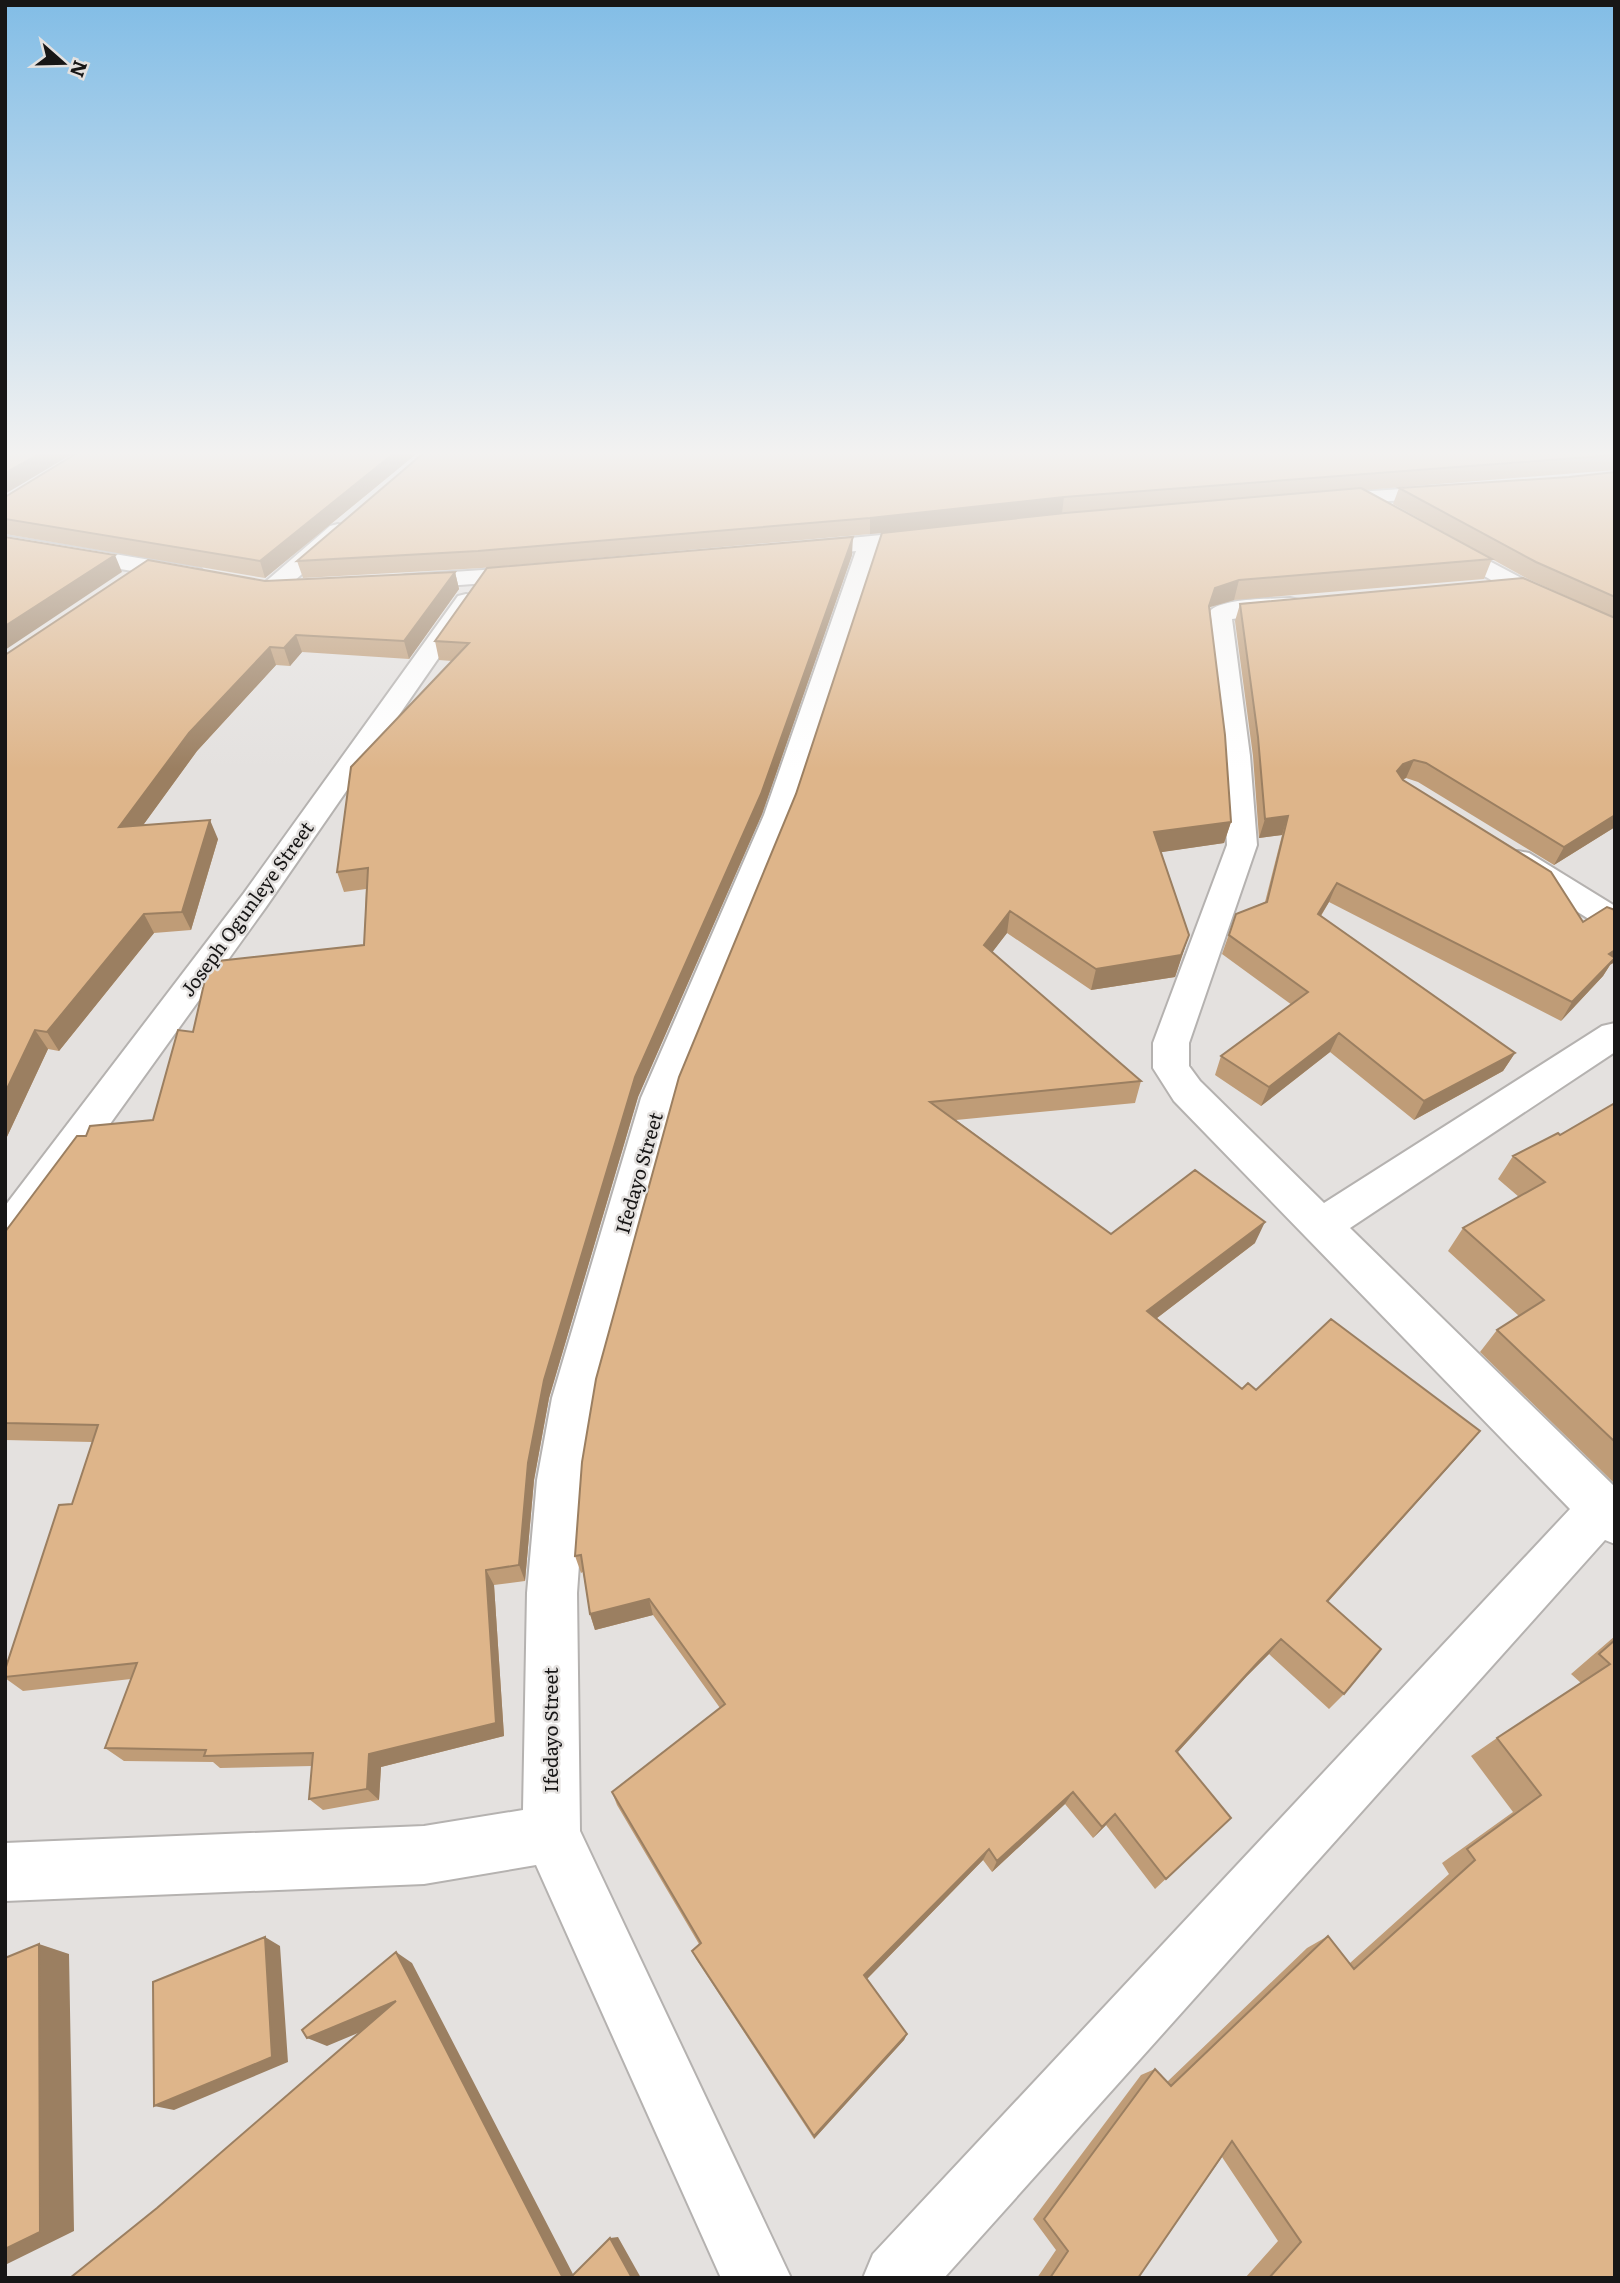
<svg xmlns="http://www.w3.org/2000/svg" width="1620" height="2283" font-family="Literata,serif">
<rect width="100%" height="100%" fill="#e4e1df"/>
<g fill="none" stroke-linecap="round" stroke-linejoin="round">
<defs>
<path id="street" d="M 1448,486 L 1455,488 L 1459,492 L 1455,496 L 1326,506 L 1318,505 L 1315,500 L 1318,495 L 1326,494 Z
M 338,524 L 346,526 L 349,531 L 346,536 L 279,594 L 263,594 L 259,589 L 263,584 L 330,526 Z
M 932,530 L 940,532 L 943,537 L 940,542 L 880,549 L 794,815 L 679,1098 L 598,1398 L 585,1480 L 577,1593 L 580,1831 L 791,2278 L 721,2278 L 536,1865 L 424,1884 L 5,1901 L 5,1843 L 424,1826 L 523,1810 L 527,1593 L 537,1480 L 552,1398 L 641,1098 L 764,815 L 856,551 L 800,557 L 792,555 L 789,550 L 792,545 L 800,543 Z
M 5,536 L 193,567 L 201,569 L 205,574 L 201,579 L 193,581 L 5,550 Z
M 1442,536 L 1527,581 L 1615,621 L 1615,637 L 1511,591 L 1434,548 L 1431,543 L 1434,538 Z
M 531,567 L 539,569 L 543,574 L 539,579 L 406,589 L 398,587 L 394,582 L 398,577 L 406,575 Z
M 466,594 L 474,596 L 478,601 L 266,907 L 20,1249 L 5,1253 L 5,1206 L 244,893 L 458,596 Z
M 1290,598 L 1299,600 L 1302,605 L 1299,610 L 1232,619 L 1250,756 L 1257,845 L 1189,1043 L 1189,1066 L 1200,1081 L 1324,1203 L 1602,1026 L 1615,1023 L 1615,1052 L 1350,1228 L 1615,1487 L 1615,1544 L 1605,1540 L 944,2278 L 863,2278 L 873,2254 L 1570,1509 L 1174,1101 L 1153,1068 L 1153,1043 L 1227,845 L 1222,756 L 1207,626 C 1207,621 1207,614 1211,610 C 1226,598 1271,599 1290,598 Z
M 1518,851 L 1529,853 L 1615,906 L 1615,931 L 1603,928 L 1507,867 L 1503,860 L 1507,853 Z"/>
</defs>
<use href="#street" stroke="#b5b2b0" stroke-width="4"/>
<use href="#street" fill="#fff" fill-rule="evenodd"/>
</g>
<path fill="#bf9c77" d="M 82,450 L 421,450 L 265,578 L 5,534 L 5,497 Z
M 1615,450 L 1615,470 L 1365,490 L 1492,559 L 1484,579 L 1234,600 L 1210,607 L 1231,822 L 1224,843 L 1161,852 L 1189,935 L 1175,977 L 1091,990 L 1007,933 L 992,952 L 1141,1081 L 1135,1103 L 956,1120 L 1111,1234 L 1255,1243 L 1157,1318 L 1242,1389 L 1256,1390 L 1464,1450 L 1328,1602 L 1344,1694 L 1329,1709 L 1269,1654 L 1247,1676 L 1177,1753 L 1231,1818 L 1155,1889 L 1106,1825 L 1093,1838 L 1065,1804 L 992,1872 L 983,1860 L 867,1979 L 907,2034 L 904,2040 L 814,2139 L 696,1959 L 692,1951 L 699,1944 L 617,1805 L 612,1792 L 720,1708 L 653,1615 L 595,1630 L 590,1614 L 583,1572 L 581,1573 L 575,1556 L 796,794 L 882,533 L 482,568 L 303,578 L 297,561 Z
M 1615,472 L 1615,827 L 1554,865 L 1418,782 L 1406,778 L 1403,780 L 1610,965 L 1603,976 L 1561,1021 L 1329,902 L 1321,916 L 1515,1053 L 1503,1071 L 1414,1120 L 1330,1052 L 1261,1106 L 1215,1075 L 1221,1056 L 1292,1005 L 1222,954 L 1236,914 L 1265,902 L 1282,835 L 1259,838 L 1253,756 L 1235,621 L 1240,604 L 1604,613 L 1528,579 L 1393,504 L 1399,488 L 1569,477 Z
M 852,555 L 762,814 L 638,1097 L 549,1398 L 534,1480 L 525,1581 L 494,1585 L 504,1736 L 381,1767 L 379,1800 L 323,1810 L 309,1799 L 312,1766 L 220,1768 L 213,1762 L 124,1761 L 105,1748 L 131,1679 L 23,1691 L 5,1678 L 5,1670 L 72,1504 L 92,1442 L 5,1440 L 5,1232 L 86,1136 L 153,1120 L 193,1032 L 364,945 L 366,889 L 344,892 L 337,872 L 452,661 L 439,660 L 435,641 Z
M 455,572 L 459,589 L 409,659 L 302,652 L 290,666 L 276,665 L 197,751 L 143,825 L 218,839 L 191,930 L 154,933 L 59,1051 L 48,1049 L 5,1141 L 5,655 L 265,581 Z
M 1615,1103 L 1615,1480 L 1613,1482 L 1480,1352 L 1497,1330 L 1519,1316 L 1448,1251 L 1463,1228 L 1519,1197 L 1498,1179 L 1513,1156 L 1560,1135 Z
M 1615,1636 L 1615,2278 L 1245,2278 L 1278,2241 L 1222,2157 L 1138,2278 L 1037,2278 L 1056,2250 L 1033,2219 L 1141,2075 L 1155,2069 L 1167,2082 L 1307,1948 L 1328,1936 L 1350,1963 L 1449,1874 L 1442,1863 L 1513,1812 L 1471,1756 L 1497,1738 L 1581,1683 L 1571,1674 Z"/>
<path fill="#9b7f61" d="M 46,450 L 79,450 L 5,494 L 5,473 Z
M 398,450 L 421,450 L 265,578 L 260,561 Z
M 1064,497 L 1062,513 L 870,534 L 870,518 Z
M 853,537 L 852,555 L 762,814 L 638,1097 L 549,1398 L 534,1480 L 525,1581 L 519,1565 L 528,1463 L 544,1380 L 635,1077 Z
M 115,555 L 122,572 L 5,650 L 5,626 Z
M 455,572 L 459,589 L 409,659 L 404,641 Z
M 1239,580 L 1234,600 L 1210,607 L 1204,626 L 1215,588 Z
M 296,635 L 302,652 L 290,666 L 284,648 Z
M 270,647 L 276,665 L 197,751 L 128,846 L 119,827 L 189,733 Z
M 1414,760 L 1406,778 L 1395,782 L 1397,771 L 1403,764 Z
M 1615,815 L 1615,827 L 1554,865 L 1564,847 Z
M 1288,816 L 1282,835 L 1259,838 L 1265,819 Z
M 210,820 L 218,839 L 191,930 L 182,912 Z
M 1231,822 L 1224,843 L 1149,854 L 1154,832 Z
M 1337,883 L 1329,902 L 1310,933 L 1318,914 Z
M 1010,911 L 1007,933 L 981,967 L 984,945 Z
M 144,914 L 154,933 L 59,1051 L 47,1032 Z
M 1189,935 L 1175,977 L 1091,990 L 1096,969 Z
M 1615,950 L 1615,962 L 1610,965 L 1603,976 L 1561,1021 L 1572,1002 L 1609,954 Z
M 35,1030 L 48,1049 L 5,1141 L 5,1093 Z
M 1339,1033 L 1330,1052 L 1261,1106 L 1269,1087 Z
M 1515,1053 L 1503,1071 L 1414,1120 L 1424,1101 Z
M 1265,1222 L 1255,1243 L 1140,1331 L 1147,1311 Z
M 1480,1431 L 1464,1450 L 1314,1617 L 1327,1601 Z
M 486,1570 L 494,1585 L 504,1736 L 381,1767 L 379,1800 L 367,1789 L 369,1754 Z
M 649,1599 L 653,1615 L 595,1630 L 590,1614 Z
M 1281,1639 L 1269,1654 L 1247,1676 L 1166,1765 L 1176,1751 L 1259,1661 Z
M 1073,1792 L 1065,1804 L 992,1872 L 997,1861 Z
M 1115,1814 L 1106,1825 L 1093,1838 L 1102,1827 Z
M 989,1849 L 983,1860 L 863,1983 L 864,1975 Z
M 265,1937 L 280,1946 L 288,2062 L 174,2110 L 154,2106 Z
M 39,1944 L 69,1954 L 74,2231 L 5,2265 L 5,2249 Z
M 396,1952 L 412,1963 L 575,2278 L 563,2278 Z
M 396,2001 L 413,2010 L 327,2046 L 307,2038 Z
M 907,2034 L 904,2040 L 814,2139 L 814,2136 Z
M 618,2237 L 641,2278 L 632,2278 L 610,2238 Z"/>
<path fill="#deb58a" stroke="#9b7f61" stroke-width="2" d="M 5,450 L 46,450 L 5,473 Z
M 82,450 L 398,450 L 260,561 L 5,519 L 5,497 Z
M 427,450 L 1615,450 L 1615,455 L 1064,497 L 870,518 L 478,551 L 297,561 Z
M 1615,472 L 1615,597 L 1536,562 L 1399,488 L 1569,477 Z
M 1361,488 L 1492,559 L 1239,580 L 1215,588 L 1209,606 L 1225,735 L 1231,822 L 1154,832 L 1189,935 L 1181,955 L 1096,969 L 1010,911 L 984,945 L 1141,1081 L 930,1102 L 1111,1234 L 1195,1170 L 1265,1222 L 1147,1311 L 1242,1389 L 1248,1383 L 1256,1390 L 1331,1319 L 1480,1431 L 1327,1601 L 1381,1649 L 1344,1694 L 1281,1639 L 1259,1661 L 1176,1751 L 1231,1818 L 1166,1879 L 1115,1814 L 1102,1827 L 1073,1792 L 997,1861 L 989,1849 L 864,1975 L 907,2034 L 814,2136 L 692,1951 L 701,1943 L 612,1792 L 725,1704 L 649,1599 L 590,1614 L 581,1555 L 575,1556 L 582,1462 L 596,1379 L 679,1077 L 796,794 L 882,533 L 1065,513 Z
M 5,537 L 115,555 L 5,626 Z
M 853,537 L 761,794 L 635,1077 L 544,1380 L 528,1463 L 519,1565 L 486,1570 L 496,1723 L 369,1754 L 367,1789 L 309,1799 L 313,1753 L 204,1756 L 206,1750 L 105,1748 L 137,1663 L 5,1677 L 5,1670 L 59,1505 L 72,1504 L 98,1425 L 5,1423 L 5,1232 L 77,1136 L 86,1136 L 90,1126 L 153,1120 L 178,1030 L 193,1032 L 209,962 L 364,945 L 368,868 L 337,872 L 351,767 L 469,643 L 435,641 L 487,568 Z
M 148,560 L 265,581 L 455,572 L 404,641 L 296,635 L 284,648 L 270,647 L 189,733 L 119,827 L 210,820 L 182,912 L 144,914 L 47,1032 L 35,1030 L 5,1093 L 5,655 Z
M 1523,578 L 1615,618 L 1615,815 L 1564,847 L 1426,763 L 1414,760 L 1403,764 L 1397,771 L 1403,780 L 1551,872 L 1583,922 L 1607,907 L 1615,910 L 1615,950 L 1609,954 L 1615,958 L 1572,1002 L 1337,883 L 1318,914 L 1515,1053 L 1424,1101 L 1339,1033 L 1269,1087 L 1221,1056 L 1308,992 L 1229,935 L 1236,914 L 1267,902 L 1288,816 L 1265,819 L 1258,737 L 1240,604 Z
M 1615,1103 L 1615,1442 L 1497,1330 L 1544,1300 L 1463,1228 L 1545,1182 L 1513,1156 L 1558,1133 L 1560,1135 Z
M 1615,1640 L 1615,2278 L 1269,2278 L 1301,2242 L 1232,2141 L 1138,2278 L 1050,2278 L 1068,2251 L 1044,2219 L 1155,2069 L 1171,2086 L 1328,1936 L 1354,1969 L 1475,1860 L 1467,1849 L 1541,1795 L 1497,1738 L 1610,1664 L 1599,1654 Z
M 265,1937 L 272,2057 L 154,2106 L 153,1982 Z
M 39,1944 L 40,2232 L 5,2249 L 5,1958 Z
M 396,1952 L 563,2278 L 70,2278 L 157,2208 L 396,2001 L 307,2038 L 302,2030 Z
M 610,2238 L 632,2278 L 570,2278 Z"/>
<linearGradient id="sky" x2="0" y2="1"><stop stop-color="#82bde6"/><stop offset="0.59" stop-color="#f3f2f1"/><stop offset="1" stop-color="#f3f2f1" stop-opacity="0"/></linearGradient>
<rect width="1620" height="769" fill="url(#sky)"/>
<g text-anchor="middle" stroke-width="5" stroke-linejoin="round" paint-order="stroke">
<g font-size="19" fill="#171616" stroke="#e4e1df">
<text transform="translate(247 909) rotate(-54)" y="7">Joseph Ogunleye Street</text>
<text transform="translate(639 1173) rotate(-74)" y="7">Ifedayo Street</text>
<text transform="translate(551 1730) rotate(-90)" y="7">Ifedayo Street</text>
</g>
</g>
<rect width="1620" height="2283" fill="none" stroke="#171616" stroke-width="14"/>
<g transform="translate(63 63) rotate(110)" stroke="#e4e1df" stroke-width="5" paint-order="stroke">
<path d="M0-5L12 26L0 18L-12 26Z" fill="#171616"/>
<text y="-10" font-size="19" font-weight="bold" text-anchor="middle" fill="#171616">N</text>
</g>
</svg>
